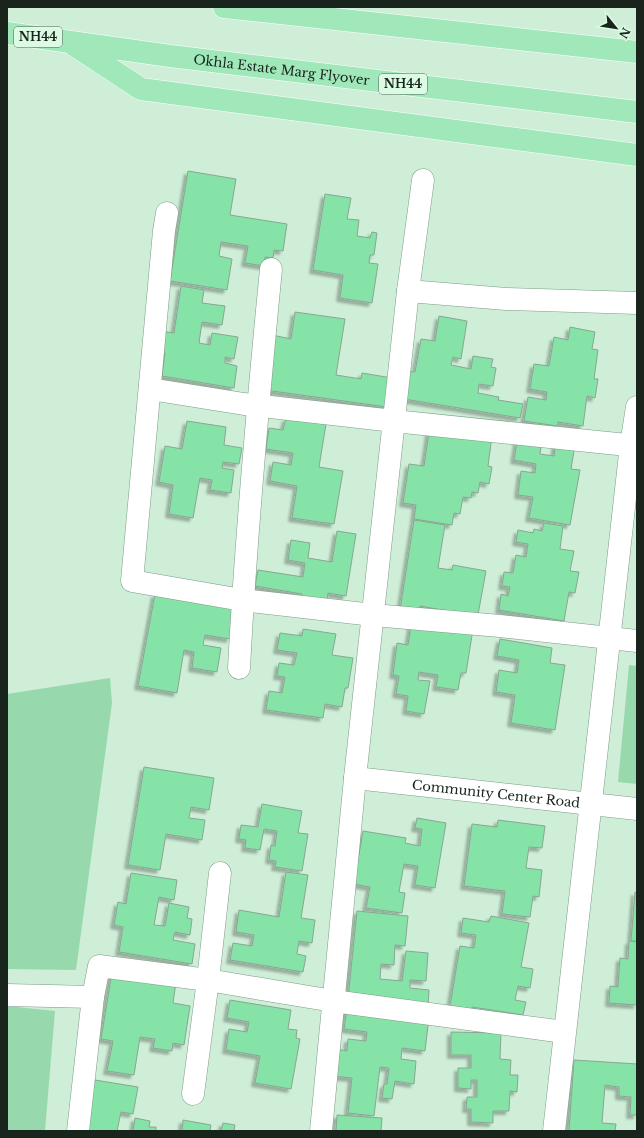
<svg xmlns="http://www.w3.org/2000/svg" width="644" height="1138" font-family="'Libre Baskerville',serif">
<defs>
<filter id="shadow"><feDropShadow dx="-3.5" dy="3.5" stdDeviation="1" flood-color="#0004"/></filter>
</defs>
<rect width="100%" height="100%" fill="#ceeed7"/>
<path fill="#97d9ac" d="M 629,665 L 637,666 L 637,784 L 618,782 Z
M 110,678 L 112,703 L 76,970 L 7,969 L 7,694 Z
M 7,1007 L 17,1007 L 55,1011 L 45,1131 L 7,1131 Z"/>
<path fill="#85e3a7" stroke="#88a691" filter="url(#shadow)" d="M 188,171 L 236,179 L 230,215 L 287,224 L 283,251 L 274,250 L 273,258 L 265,257 L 264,266 L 245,263 L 248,246 L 221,242 L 219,256 L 232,259 L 227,290 L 170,281 Z
M 325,194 L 351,198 L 347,219 L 359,220 L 357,236 L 370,238 L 372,232 L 377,233 L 374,255 L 370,255 L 369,263 L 378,264 L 372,303 L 340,298 L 343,275 L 313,270 Z
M 181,286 L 204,290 L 202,303 L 225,306 L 222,325 L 202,322 L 199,343 L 210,345 L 212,333 L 238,337 L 234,359 L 225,357 L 225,363 L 237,366 L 234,388 L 162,376 L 165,353 L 158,352 L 161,331 L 174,333 Z
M 295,312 L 345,319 L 336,375 L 361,379 L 362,373 L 392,378 L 387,407 L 265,390 L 272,335 L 291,339 Z
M 439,316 L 467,321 L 461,359 L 453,357 L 451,365 L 471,369 L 473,356 L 493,359 L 491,367 L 496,368 L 493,386 L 479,384 L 478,393 L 499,397 L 498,400 L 523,404 L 520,418 L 404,399 L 408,371 L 415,372 L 421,339 L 435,341 Z
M 570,327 L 595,332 L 592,349 L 598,350 L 594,379 L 598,379 L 595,398 L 587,396 L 583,426 L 558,422 L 557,426 L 524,421 L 528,397 L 546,400 L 547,392 L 530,389 L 534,364 L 549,366 L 554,337 L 568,340 Z
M 286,418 L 326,424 L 319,467 L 343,471 L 334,524 L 292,518 L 297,486 L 270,481 L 273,462 L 291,465 L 293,453 L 266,449 L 269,428 L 283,430 Z
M 187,421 L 226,427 L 224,445 L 242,448 L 239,464 L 223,462 L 222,468 L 234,470 L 231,493 L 210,490 L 212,480 L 200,478 L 193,518 L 169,514 L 173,485 L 159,482 L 165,446 L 182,449 Z
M 430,426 L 492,436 L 488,466 L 492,467 L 489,484 L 480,482 L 478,493 L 472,492 L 471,498 L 463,497 L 460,514 L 454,513 L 452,525 L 414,519 L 416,505 L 403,503 L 409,464 L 424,466 Z
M 518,436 L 542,440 L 540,454 L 554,456 L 556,442 L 575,445 L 571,469 L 580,470 L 570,525 L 529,518 L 533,497 L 518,495 L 521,471 L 535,473 L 536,464 L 514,460 Z
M 414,520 L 445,525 L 438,568 L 452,570 L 453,565 L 486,571 L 477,620 L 454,612 L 420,606 L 419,614 L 400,610 Z
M 544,523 L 563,526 L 560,549 L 574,551 L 570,571 L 579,572 L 575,593 L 569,592 L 564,621 L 499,610 L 501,594 L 508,596 L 510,587 L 502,586 L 504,572 L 513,573 L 516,555 L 526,557 L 528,544 L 516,542 L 518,530 L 533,533 L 534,529 L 542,531 Z
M 337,531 L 356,534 L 346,596 L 328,593 L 327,602 L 302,598 L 302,594 L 255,586 L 258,570 L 303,577 L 305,563 L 288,560 L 291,540 L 310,543 L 308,558 L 332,562 Z
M 155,594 L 236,603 L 230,639 L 205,635 L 203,645 L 221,648 L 217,672 L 192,668 L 194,652 L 184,650 L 177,693 L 138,686 Z
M 412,620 L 473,629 L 466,673 L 461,673 L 458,690 L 436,687 L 438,675 L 419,672 L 418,680 L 430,681 L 424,714 L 406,711 L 408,696 L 396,694 L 399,676 L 393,675 L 397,643 L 408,645 Z
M 303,629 L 336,634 L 332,655 L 353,658 L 348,688 L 345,688 L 342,707 L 325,704 L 323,718 L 266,710 L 269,691 L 282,693 L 285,677 L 277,676 L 279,663 L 294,665 L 297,653 L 277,650 L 280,633 L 302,636 Z
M 500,639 L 552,648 L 550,663 L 565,665 L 555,730 L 511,723 L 515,695 L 496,692 L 499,670 L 517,673 L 519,660 L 497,656 Z
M 144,767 L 214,778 L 209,810 L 191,807 L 189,818 L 205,820 L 202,840 L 166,834 L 160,870 L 128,865 Z
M 262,804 L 302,811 L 298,833 L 308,834 L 302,871 L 275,867 L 276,861 L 269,860 L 271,845 L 275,846 L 277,831 L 264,829 L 260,850 L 245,848 L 246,840 L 239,839 L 241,825 L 258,827 Z
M 417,818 L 446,823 L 435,888 L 415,885 L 418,866 L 404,864 L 399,892 L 405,893 L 402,913 L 366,908 L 370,887 L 354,884 L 363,831 L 406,838 L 405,843 L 420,846 L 422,829 L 415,828 Z
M 498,820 L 545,826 L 542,848 L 529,847 L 526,868 L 542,870 L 539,897 L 533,896 L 530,917 L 502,914 L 505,891 L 464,886 L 472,824 L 497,827 Z
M 286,872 L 308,875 L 301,918 L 315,920 L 312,943 L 299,941 L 297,954 L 306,956 L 303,972 L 230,960 L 233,943 L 252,946 L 254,935 L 236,932 L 239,910 L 279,917 Z
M 131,873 L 177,880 L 174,900 L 159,897 L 154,925 L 165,926 L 169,903 L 189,907 L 187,918 L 192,919 L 190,935 L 175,932 L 173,940 L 195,944 L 192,964 L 119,952 L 123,927 L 114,925 L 118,902 L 126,904 Z
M 635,892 L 637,893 L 637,941 L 631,941 Z
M 357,911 L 408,916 L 405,946 L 395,945 L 394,965 L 381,964 L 380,979 L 402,981 L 406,951 L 428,953 L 426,981 L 410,980 L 410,988 L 429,990 L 428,1007 L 348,999 Z
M 491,916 L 529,923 L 521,967 L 533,969 L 530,988 L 518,986 L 515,1000 L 526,1002 L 523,1015 L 472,1007 L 470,1015 L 449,1012 L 460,946 L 474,948 L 476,935 L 461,933 L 463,918 L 489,922 Z
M 629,941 L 637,942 L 637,1005 L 609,1003 L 610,986 L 618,987 L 620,958 L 628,959 Z
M 112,972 L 176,982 L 173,1003 L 190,1006 L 184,1045 L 173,1043 L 172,1051 L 153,1048 L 155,1039 L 140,1037 L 134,1075 L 107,1071 L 113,1041 L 101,1039 Z
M 230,1000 L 291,1010 L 288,1029 L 297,1030 L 296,1038 L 300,1039 L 291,1089 L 255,1083 L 260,1056 L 226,1050 L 229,1029 L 247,1032 L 249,1022 L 227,1018 Z
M 347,1008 L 429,1017 L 425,1051 L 402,1048 L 401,1059 L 416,1061 L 414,1084 L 395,1081 L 392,1099 L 382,1098 L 384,1084 L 387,1084 L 389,1068 L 380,1067 L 374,1116 L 348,1113 L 352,1078 L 333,1076 L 336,1049 L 347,1051 L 348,1039 L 366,1041 L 367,1032 L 344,1029 Z
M 451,1032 L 501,1033 L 500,1059 L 511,1060 L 510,1075 L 518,1075 L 517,1092 L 510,1091 L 509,1111 L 493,1111 L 493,1123 L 471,1122 L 471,1109 L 466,1109 L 467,1097 L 477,1097 L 477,1080 L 471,1080 L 471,1089 L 458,1088 L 458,1068 L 471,1068 L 471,1055 L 451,1055 Z
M 574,1060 L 637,1064 L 637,1115 L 630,1115 L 631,1097 L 619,1096 L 619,1087 L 605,1085 L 602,1123 L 616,1124 L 615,1131 L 569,1131 Z
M 95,1080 L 138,1087 L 133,1114 L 121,1112 L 117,1131 L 86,1131 Z
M 337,1115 L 382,1118 L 381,1131 L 336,1131 Z
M 135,1118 L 150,1121 L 149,1127 L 156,1127 L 156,1131 L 133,1131 Z
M 183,1120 L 211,1125 L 210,1131 L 182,1131 Z
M 223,1123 L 235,1125 L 234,1131 L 221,1131 Z"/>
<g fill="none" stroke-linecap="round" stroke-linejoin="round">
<defs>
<g id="minor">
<path d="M 167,213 L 164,231 L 132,581 L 242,600 L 373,615 L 500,626 L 637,641"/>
<path d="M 408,291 L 506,299 L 637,303"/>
<path d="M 150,389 L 244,404 L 394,421 L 637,446"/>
<path d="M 239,668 C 246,535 258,402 271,269"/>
<path id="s1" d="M 355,778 L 637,809"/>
<path d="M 7,995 L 93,997"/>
<path d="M 193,1094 L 208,980 L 220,873"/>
<path d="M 78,1131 L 93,997 L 99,966 L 208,980 L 333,1001 L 564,1032"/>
<path d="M 321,1131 L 355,778 L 408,291 L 423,180"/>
<path d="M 554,1131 L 631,445 L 637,407"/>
</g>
<g id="trunk">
<path d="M 224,7 L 637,52"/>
<path id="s2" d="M 7,33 L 170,56 L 637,112"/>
<path d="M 74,45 L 141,89 L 637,155"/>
</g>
</defs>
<use href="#minor" stroke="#7d9b86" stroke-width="23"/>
<use href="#trunk" stroke="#fff" stroke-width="23"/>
<use href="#minor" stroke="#fff" stroke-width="22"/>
<use href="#trunk" stroke="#a0e8ba" stroke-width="22"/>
</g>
<g text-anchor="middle" stroke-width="3" stroke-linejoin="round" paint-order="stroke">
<g fill="#dbfbe4" stroke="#526458" stroke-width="1">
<rect x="14" y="27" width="48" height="20" rx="3"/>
<rect x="379" y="74" width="48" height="20" rx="3"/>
</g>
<g font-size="12" font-weight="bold" fill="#18241c">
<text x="38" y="41">NH44</text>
<text x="403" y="88">NH44</text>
</g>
<g font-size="13" fill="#18241c" stroke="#dbfbe4">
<text dy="5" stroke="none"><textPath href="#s2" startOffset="277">Okhla Estate Marg Flyover</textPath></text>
<text dy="5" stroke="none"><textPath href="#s1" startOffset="142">Community Center Road</textPath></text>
</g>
</g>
<rect width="644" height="1138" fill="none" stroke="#18241c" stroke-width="16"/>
<g transform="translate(616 28) rotate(120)" stroke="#dbfbe4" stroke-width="3" paint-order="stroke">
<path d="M0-3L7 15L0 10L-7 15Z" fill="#18241c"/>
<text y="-6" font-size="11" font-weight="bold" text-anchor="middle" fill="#18241c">N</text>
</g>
</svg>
